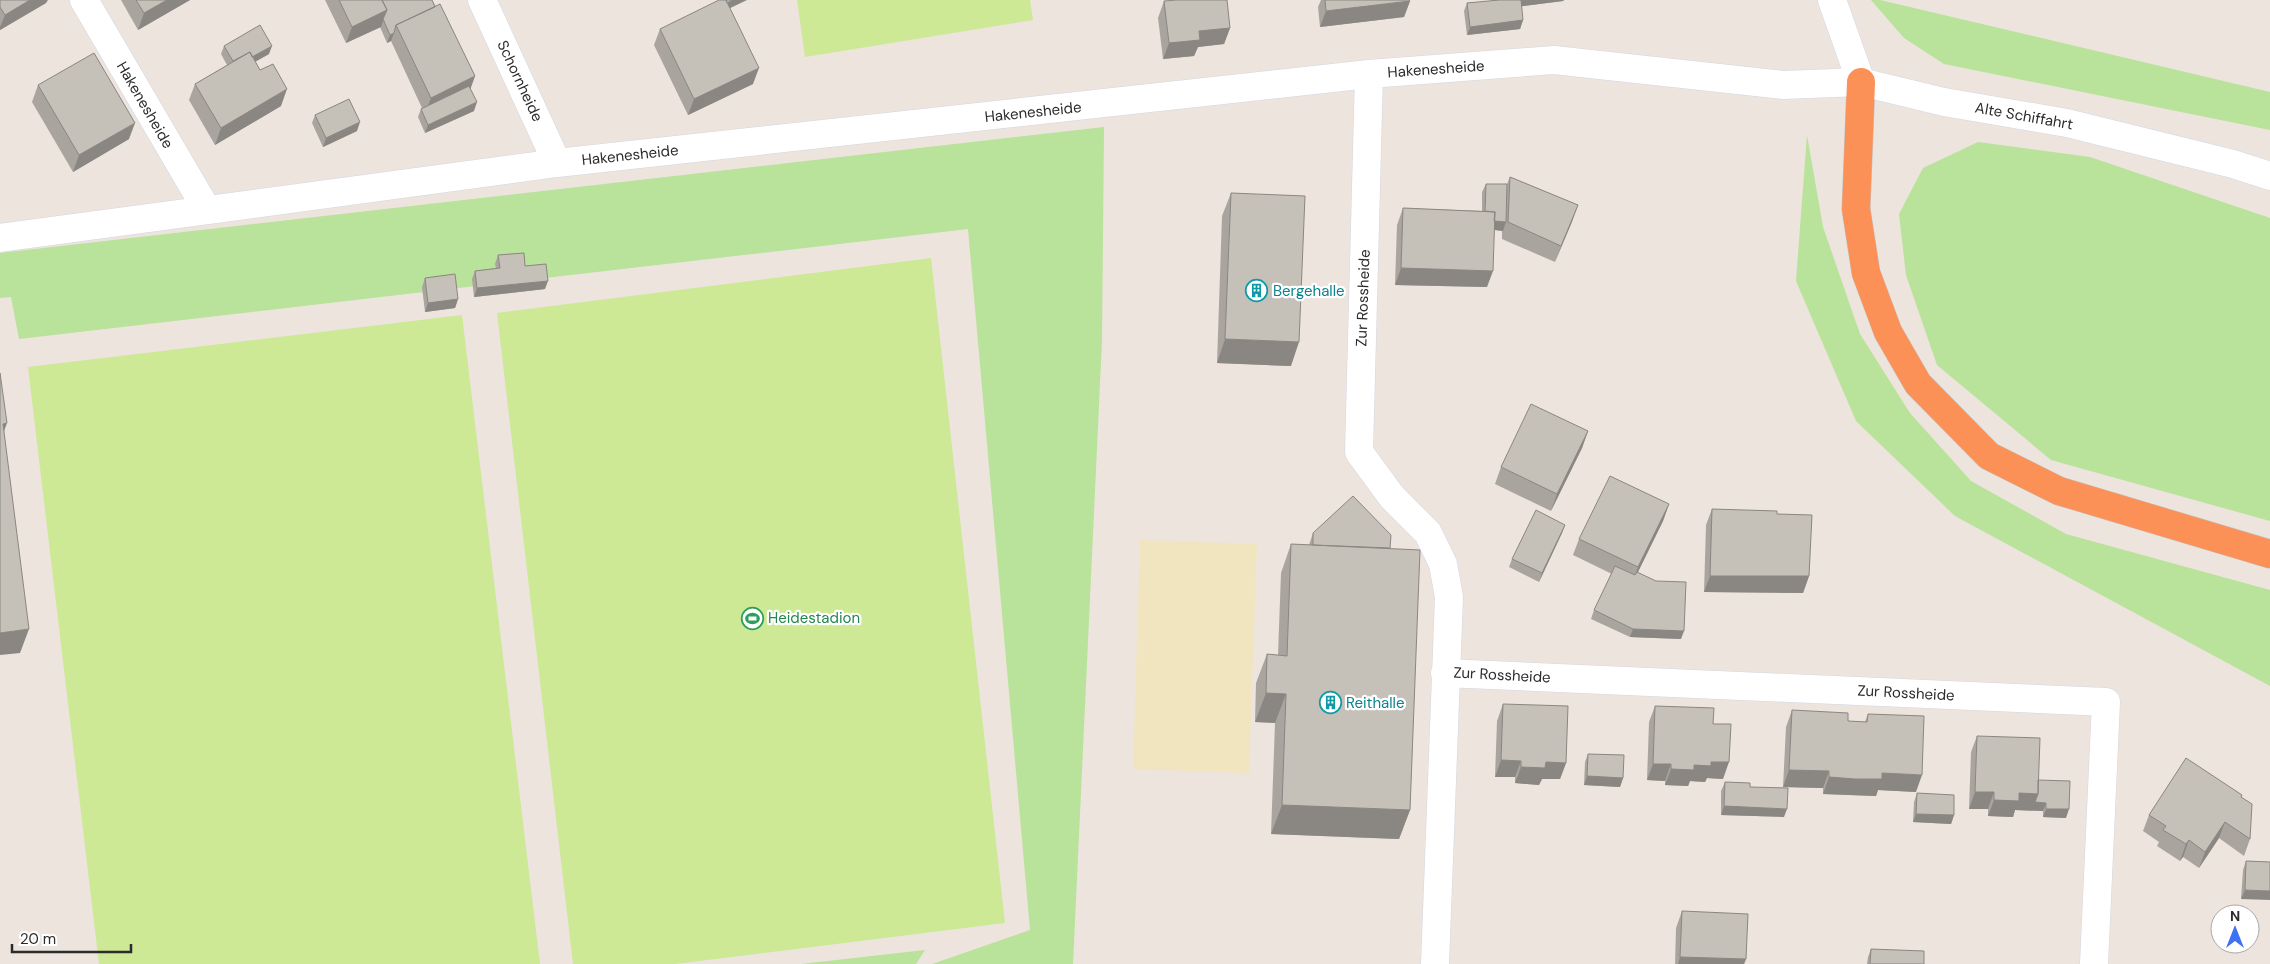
<svg xmlns="http://www.w3.org/2000/svg" width="2270" height="964" font-family="'DM Sans',sans-serif">
<rect width="100%" height="100%" fill="#ece4dd"/>
<path fill="#b9e29a" d="M 1871,0 L 1880,0 L 2270,92 L 2270,130 L 1944,64 L 1904,38 Z
M 1104,127 L 1102,340 L 1073,964 L 932,964 L 1030,930 L 968,229 L 19,339 L 11,297 L 0,298 L 0,253 Z
M 1807,135 L 1823,227 L 1860,334 L 1910,413 L 1971,481 L 2066,534 L 2270,590 L 2270,686 L 1955,516 L 1856,421 L 1796,281 Z
M 1978,142 L 2090,157 L 2270,218 L 2270,521 L 2051,460 L 1937,365 L 1906,275 L 1899,214 L 1923,168 Z
M 925,950 L 916,964 L 801,964 Z"/>
<path fill="#f1e5c0" d="M 1140,540 L 1257,544 L 1249,773 L 1133,769 Z"/>
<path fill="#cde996" d="M 797,0 L 1030,0 L 1033,20 L 805,57 Z
M 931,258 L 1005,923 L 675,964 L 573,964 L 497,313 Z
M 462,315 L 540,964 L 99,964 L 28,367 Z"/>
<g fill="none" stroke-linecap="round" stroke-linejoin="round">
<defs>
<path id="minor" d="M 84,0 L 207,210
M 482,0 L 557,163
M 1832,0 L 1861,82
M 1369,74 L 1359,452 L 1392,497 L 1428,533 L 1443,564 L 1449,597 L 1435,964
M 0,238 L 557,163 L 1369,74 L 1554,60 L 1783,85 L 1861,82 L 1944,102 L 2067,123 L 2233,164 L 2270,176
M 1445,673 L 2106,702 L 2094,964"/>
<path id="highway" d="M 1861,82 L 1856,209 L 1866,273 L 1888,332 L 1918,384 L 1989,456 L 2059,491 L 2270,554"/>
</defs>
<use href="#minor" stroke="#d2d7e3" stroke-width="29"/>
<use href="#highway" stroke="#c4c4c4" stroke-width="29"/>
<use href="#minor" stroke="#fff" stroke-width="28"/>
<use href="#highway" stroke="#fc9158" stroke-width="28"/>
</g>
<path fill="#a9a59e" d="M 0,0 L 46,3 L 0,30 Z
M 121,0 L 190,0 L 138,30 Z
M 325,0 L 432,0 L 475,76 L 470,89 L 474,111 L 425,133 L 418,117 L 421,109 L 422,108 L 391,41 L 387,43 L 380,27 L 346,43 Z
M 1321,0 L 1409,0 L 1410,1 L 1404,17 L 1320,27 L 1318,7 Z
M 1491,0 L 1564,0 L 1563,1 L 1521,6 L 1523,20 L 1520,29 L 1467,35 L 1464,11 L 1467,3 L 1491,1 Z
M 1164,1 L 1230,28 L 1224,44 L 1198,47 L 1194,56 L 1163,59 L 1158,18 Z
M 730,9 L 753,84 L 688,115 L 654,45 L 660,29 Z
M 224,46 L 269,54 L 255,62 L 281,106 L 215,145 L 189,100 L 195,84 L 227,65 L 221,54 Z
M 38,85 L 129,139 L 73,172 L 32,102 Z
M 315,115 L 357,131 L 323,147 L 312,123 Z
M 1510,177 L 1578,205 L 1555,262 L 1502,239 L 1502,231 L 1494,230 L 1487,287 L 1395,285 L 1397,225 L 1403,208 L 1482,211 L 1482,192 L 1486,184 L 1507,184 Z
M 1231,193 L 1291,366 L 1217,363 L 1222,216 Z
M 498,255 L 525,266 L 545,289 L 474,297 L 472,279 L 475,271 L 496,268 L 495,264 Z
M 425,278 L 458,299 L 455,308 L 425,312 L 422,287 Z
M 1588,431 L 1582,448 L 1551,511 L 1495,484 L 1501,467 Z
M 1669,504 L 1663,521 L 1638,572 L 1681,639 L 1630,637 L 1591,619 L 1594,610 L 1612,574 L 1573,555 L 1579,539 Z
M 1712,509 L 1777,514 L 1809,576 L 1803,593 L 1704,592 L 1706,525 Z
M 1565,525 L 1562,533 L 1539,582 L 1509,567 L 1512,559 Z
M 1313,533 L 1390,548 L 1410,810 L 1399,839 L 1271,834 L 1275,723 L 1255,722 L 1256,683 L 1267,654 L 1278,655 L 1281,573 L 1291,544 L 1309,545 Z
M 1503,704 L 1566,763 L 1560,779 L 1542,779 L 1539,785 L 1515,783 L 1515,777 L 1495,777 L 1497,721 Z
M 1655,706 L 1713,724 L 1723,779 L 1707,778 L 1705,782 L 1690,781 L 1688,786 L 1665,785 L 1665,781 L 1647,780 L 1649,722 Z
M 1792,710 L 1848,721 L 1865,722 L 1868,714 L 1916,792 L 1878,790 L 1876,796 L 1849,795 L 1823,794 L 1823,788 L 1783,787 L 1786,727 Z
M 1977,736 L 2038,780 L 2066,818 L 2043,817 L 2043,811 L 2015,810 L 2013,817 L 1988,816 L 1988,809 L 1969,809 L 1971,752 Z
M 1588,754 L 1623,778 L 1620,787 L 1584,785 L 1585,762 Z
M 1725,782 L 1750,787 L 1784,817 L 1721,815 L 1721,791 Z
M 1917,793 L 1954,815 L 1951,824 L 1913,822 L 1914,802 Z
M 2242,797 L 2250,839 L 2244,856 L 2219,838 L 2199,868 L 2183,857 L 2180,861 L 2157,846 L 2159,842 L 2143,831 L 2149,815 Z
M 2246,861 L 2270,862 L 2241,899 L 2243,870 Z
M 1682,911 L 1746,959 L 1744,964 L 1675,964 L 1676,928 Z
M 1871,949 L 1924,964 L 1867,964 L 1868,957 Z"/>
<path fill="#8a8681" d="M 30,0 L 48,0 L 46,3 L 0,30 L 0,27 L 5,15 Z
M 167,0 L 190,0 L 138,30 L 144,13 Z
M 733,0 L 747,0 L 724,11 L 727,3 Z
M 1496,0 L 1564,0 L 1563,1 L 1492,10 Z
M 1410,1 L 1404,17 L 1320,27 L 1326,11 Z
M 387,10 L 381,27 L 346,43 L 352,27 Z
M 1523,20 L 1520,29 L 1467,35 L 1470,27 Z
M 1230,28 L 1224,44 L 1198,47 L 1194,56 L 1163,59 L 1169,43 L 1199,31 Z
M 394,33 L 391,41 L 387,43 L 390,35 Z
M 272,46 L 269,54 L 233,74 L 236,66 Z
M 759,68 L 753,84 L 688,115 L 694,99 Z
M 475,76 L 469,93 L 425,114 L 431,98 Z
M 287,89 L 281,106 L 215,145 L 221,128 Z
M 477,102 L 474,111 L 425,133 L 428,125 Z
M 360,122 L 357,131 L 323,147 L 326,138 Z
M 135,123 L 129,139 L 73,172 L 79,155 Z
M 1578,205 L 1572,222 L 1555,262 L 1561,246 Z
M 1484,220 L 1506,222 L 1503,231 L 1481,228 Z
M 1401,268 L 1493,271 L 1487,287 L 1395,285 Z
M 548,281 L 545,289 L 474,297 L 477,288 Z
M 458,299 L 455,308 L 425,312 L 428,303 Z
M 1225,339 L 1299,342 L 1291,366 L 1217,363 Z
M 7,423 L 0,442 L 3,424 Z
M 1588,431 L 1582,448 L 1551,511 L 1557,494 Z
M 1669,504 L 1663,521 L 1632,584 L 1638,567 Z
M 1565,525 L 1562,533 L 1539,582 L 1542,573 Z
M 1710,576 L 1809,576 L 1803,593 L 1704,592 Z
M 29,629 L 20,653 L 0,655 L 0,633 Z
M 1633,629 L 1684,631 L 1681,639 L 1630,637 Z
M 1266,693 L 1286,694 L 1275,723 L 1255,722 Z
M 1501,760 L 1521,761 L 1515,777 L 1495,777 Z
M 1546,762 L 1566,763 L 1560,779 L 1542,779 L 1539,785 L 1515,783 L 1521,767 Z
M 1711,762 L 1729,762 L 1723,779 L 1707,778 L 1705,782 L 1690,781 L 1688,786 L 1665,785 L 1671,769 Z
M 1653,764 L 1671,764 L 1665,781 L 1647,780 Z
M 1789,770 L 1829,771 L 1823,788 L 1783,787 Z
M 1882,773 L 1922,775 L 1916,792 L 1878,790 L 1876,796 L 1823,794 L 1829,777 Z
M 1587,776 L 1623,778 L 1620,787 L 1584,785 Z
M 1975,792 L 1994,792 L 1988,809 L 1969,809 Z
M 2019,793 L 2038,794 L 2046,803 L 2043,811 L 2015,810 L 2013,817 L 1988,816 L 1994,800 Z
M 1282,805 L 1410,810 L 1399,839 L 1271,834 Z
M 1724,806 L 1787,809 L 1784,817 L 1721,815 Z
M 2046,809 L 2069,809 L 2066,818 L 2043,817 Z
M 1916,814 L 1954,815 L 1951,824 L 1913,822 Z
M 2225,822 L 2219,838 L 2199,868 L 2205,852 Z
M 2189,840 L 2183,857 L 2180,861 L 2186,844 Z
M 2245,890 L 2270,891 L 2270,900 L 2241,899 Z
M 1680,957 L 1746,959 L 1744,964 L 1678,964 Z"/>
<path fill="#c5c0b8" stroke="#8a8681" d="M 0,0 L 30,0 L 5,15 L 0,7 Z
M 136,0 L 167,0 L 144,13 Z
M 339,0 L 382,0 L 387,10 L 352,27 Z
M 382,0 L 432,0 L 435,7 L 396,25 L 394,33 L 390,35 L 383,19 L 387,10 Z
M 719,0 L 726,0 L 759,68 L 694,99 L 660,29 Z
M 726,0 L 733,0 L 727,3 Z
M 1177,0 L 1227,0 L 1230,28 L 1199,31 L 1200,40 L 1169,43 L 1164,1 Z
M 1325,0 L 1409,0 L 1410,1 L 1326,11 Z
M 1499,0 L 1521,0 L 1523,20 L 1470,27 L 1467,3 Z
M 440,4 L 475,76 L 431,98 L 396,25 Z
M 260,25 L 272,46 L 252,57 L 250,52 L 233,61 L 224,46 Z
M 250,52 L 260,70 L 273,64 L 287,89 L 221,128 L 195,84 Z
M 94,53 L 135,123 L 79,155 L 38,85 Z
M 469,86 L 477,102 L 428,125 L 421,109 Z
M 349,99 L 360,122 L 326,138 L 315,115 Z
M 1510,177 L 1578,205 L 1561,246 L 1508,222 Z
M 1486,184 L 1507,184 L 1506,222 L 1494,221 L 1495,212 L 1485,211 Z
M 1231,193 L 1305,196 L 1299,342 L 1225,339 Z
M 1403,208 L 1495,212 L 1493,271 L 1401,268 Z
M 524,253 L 525,266 L 546,264 L 548,281 L 477,288 L 475,271 L 500,268 L 498,255 Z
M 455,274 L 458,299 L 428,303 L 425,278 Z
M 0,373 L 7,423 L 3,424 L 29,629 L 0,633 Z
M 1531,404 L 1588,431 L 1557,494 L 1501,467 Z
M 1610,476 L 1669,504 L 1638,567 L 1579,539 Z
M 1353,496 L 1391,535 L 1390,548 L 1313,545 L 1313,533 Z
M 1712,509 L 1777,511 L 1777,514 L 1812,515 L 1809,576 L 1710,576 Z
M 1536,510 L 1565,525 L 1542,573 L 1512,559 Z
M 1291,544 L 1420,550 L 1410,810 L 1282,805 L 1286,694 L 1266,693 L 1267,654 L 1287,656 Z
M 1615,566 L 1635,575 L 1637,572 L 1656,581 L 1686,582 L 1684,631 L 1633,629 L 1594,610 Z
M 1503,704 L 1568,706 L 1566,763 L 1546,762 L 1545,768 L 1521,767 L 1521,761 L 1501,760 Z
M 1655,706 L 1714,708 L 1713,724 L 1731,724 L 1729,762 L 1711,762 L 1711,766 L 1694,765 L 1694,770 L 1671,769 L 1671,764 L 1653,764 Z
M 1792,710 L 1848,713 L 1848,721 L 1867,722 L 1868,714 L 1924,716 L 1922,775 L 1882,773 L 1882,779 L 1855,779 L 1829,777 L 1829,771 L 1789,770 Z
M 1977,736 L 2040,738 L 2038,794 L 2019,793 L 2019,801 L 1994,800 L 1994,792 L 1975,792 Z
M 1588,754 L 1624,755 L 1623,778 L 1587,776 Z
M 2186,758 L 2242,795 L 2241,797 L 2252,804 L 2250,839 L 2225,822 L 2205,852 L 2189,840 L 2186,844 L 2163,830 L 2166,826 L 2149,815 Z
M 2038,780 L 2070,781 L 2069,809 L 2046,809 L 2046,803 L 2035,802 L 2038,794 Z
M 1725,782 L 1750,783 L 1750,787 L 1788,788 L 1787,809 L 1724,806 Z
M 1917,793 L 1954,795 L 1954,815 L 1916,814 Z
M 2246,861 L 2270,862 L 2270,891 L 2245,890 Z
M 1682,911 L 1748,914 L 1746,959 L 1680,957 Z
M 1871,949 L 1924,951 L 1924,964 L 1870,964 Z"/>
<defs>
<symbol id="building-ring" viewBox="-11 -11 22 22"><circle r="9.5" fill="#fff" stroke="#0f9aa8" stroke-width="1.5"/><path d="M-4-6H4V6H1V3H-1V6H-4ZM-2.5-4.3h1.7v1.8h-1.7ZM.8-4.3h1.7v1.8H.8ZM-2.5-1h1.7V.8h-1.7ZM.8-1h1.7V.8H.8Z" fill="#0f9aa8"/></symbol>
<symbol id="stadium-ring" viewBox="-11 -11 22 22"><circle r="9.5" fill="#fff" stroke="#2e9e5b" stroke-width="1.5"/><path d="M0-5a6.5 5 0 1 0 0 10a6.5 5 0 1 0 0-10ZM-3.5-1.8h7v3.6h-7Z" fill="#2e9e5b"/></symbol>
</defs>
<g fill-rule="evenodd">
<use href="#building-ring" x="1244" y="278" width="25" height="25"/>
<use href="#stadium-ring" x="740" y="606" width="25" height="25"/>
<use href="#building-ring" x="1318" y="690" width="25" height="25"/>
</g>
<g text-anchor="middle" stroke-width="4.5" stroke-linejoin="round" paint-order="stroke">
<g font-size="15" fill="#2b2b2b" stroke="#fff">
<text transform="translate(1436 69) rotate(-4)" y="5">Hakenesheide</text>
<text transform="translate(520 81) rotate(65)" y="5">Schornheide</text>
<text transform="translate(145 105) rotate(60)" y="5">Hakenesheide</text>
<text transform="translate(1033 112) rotate(-6)" y="5">Hakenesheide</text>
<text transform="translate(2024 116) rotate(10)" y="5">Alte Schiffahrt</text>
<text transform="translate(630 155) rotate(-6)" y="5">Hakenesheide</text>
<text transform="translate(1363 298) rotate(-88)" y="5">Zur Rossheide</text>
<text transform="translate(1502 675) rotate(3)" y="5">Zur Rossheide</text>
<text transform="translate(1906 693) rotate(3)" y="5">Zur Rossheide</text>
</g>
<g font-size="15" fill="#0d838f" stroke="#fff" text-anchor="start">
<text x="1273" y="296">Bergehalle</text>
<text x="1346" y="708">Reithalle</text>
</g>
<g font-size="15" fill="#27864d" stroke="#fff" text-anchor="start">
<text x="768" y="623">Heidestadion</text>
</g>
</g>
<g transform="translate(2235 929)"><circle r="24" fill="#ffffff" stroke="#aaaaaa"/>
<path d="M0-4L9 19L0 12L-9 19Z" fill="#3f71f7"/>
<text y="-8" font-size="14" font-weight="bold" text-anchor="middle" fill="#2b2b2b">N</text>
</g>
<path d="M12 944v8h119v-8" fill="none" stroke="#2b2b2b" stroke-width="2.5"/>
<text x="20" y="944" font-size="15" fill="#2b2b2b" stroke="#ffffff" stroke-width="4" paint-order="stroke">20 m</text>
</svg>
